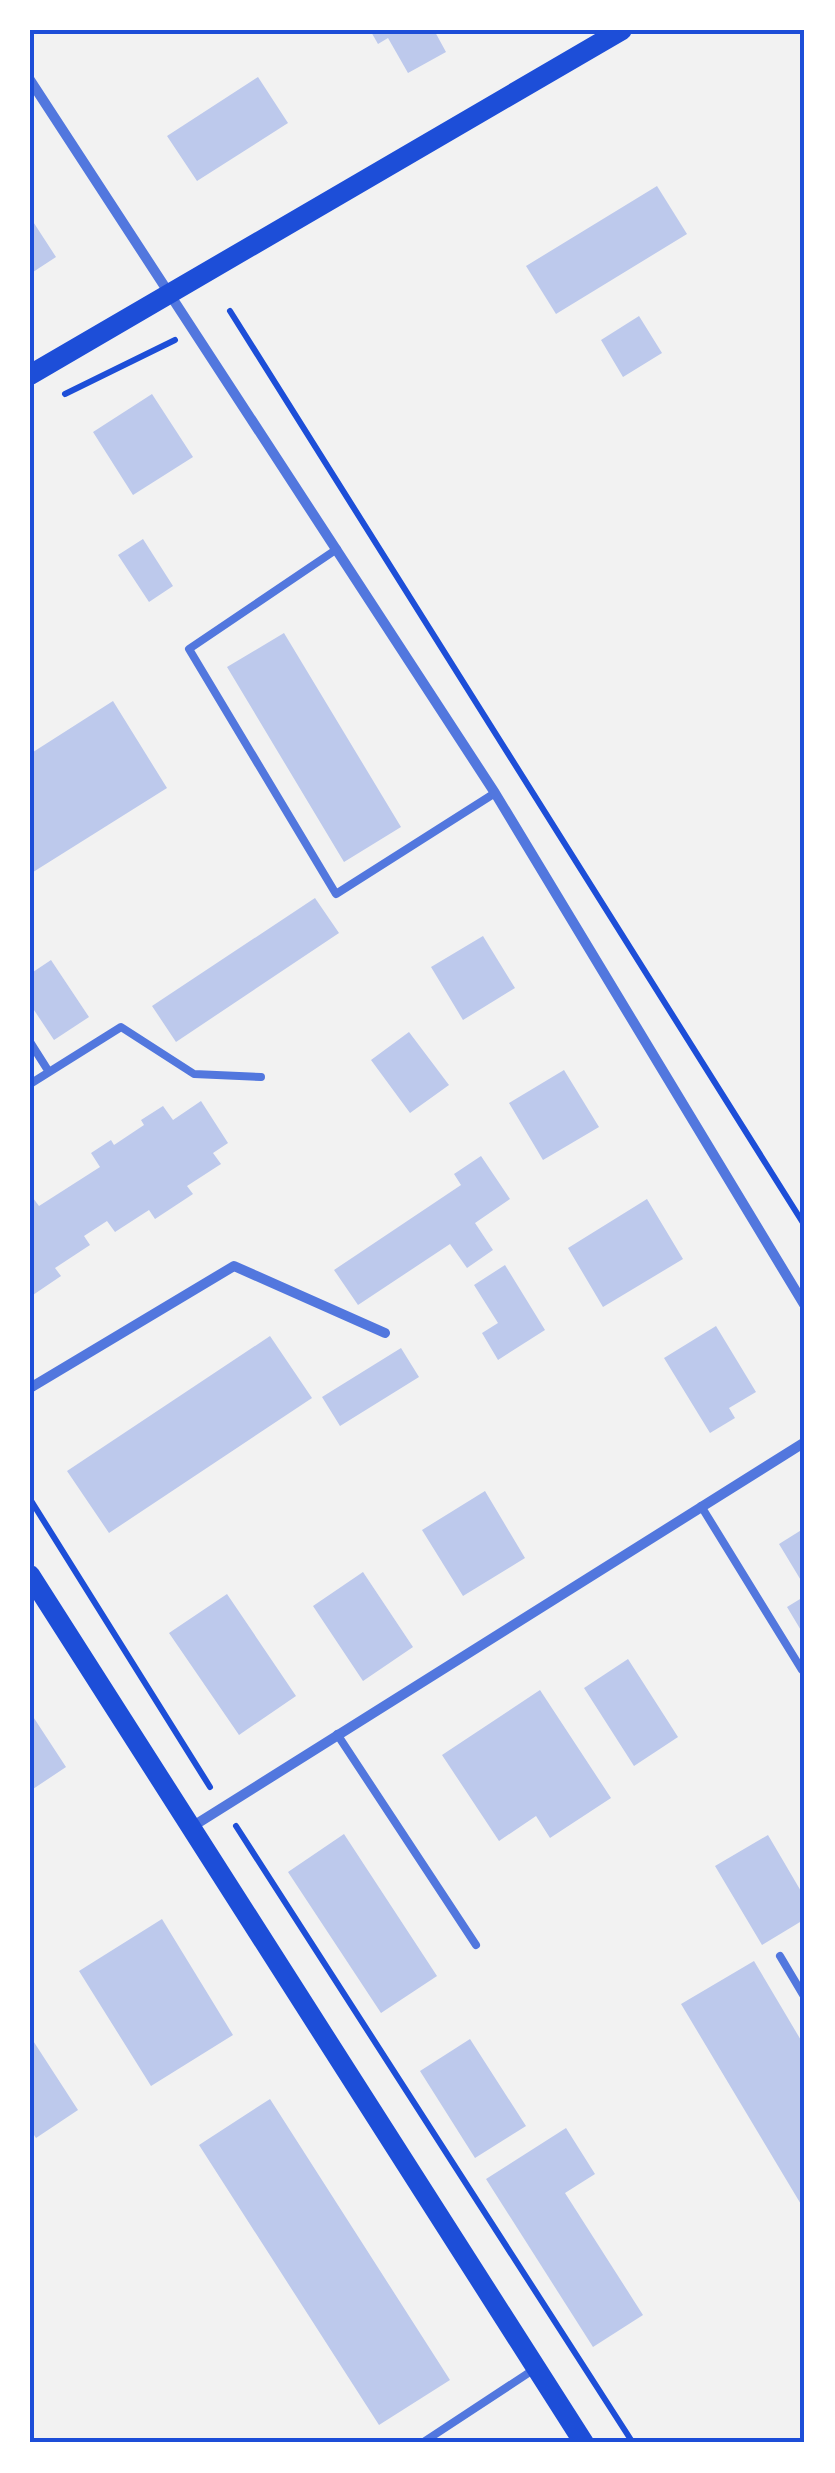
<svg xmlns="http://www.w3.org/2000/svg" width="835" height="2473" font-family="Helvetica,sans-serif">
<rect width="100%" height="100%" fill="#f2f2f2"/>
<path fill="#bdc9ec" d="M 370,30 L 434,30 L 446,52 L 408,73 L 388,38 L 378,44 Z
M 258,77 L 288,123 L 197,181 L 167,136 Z
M 657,186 L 687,234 L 556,314 L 526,266 Z
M 30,217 L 56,257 L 30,274 Z
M 639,316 L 662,353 L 623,377 L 601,340 Z
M 152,394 L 193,457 L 133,495 L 93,432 Z
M 143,539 L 173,586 L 149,602 L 118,555 Z
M 284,633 L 401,827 L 344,862 L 227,667 Z
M 113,701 L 167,788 L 30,874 L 30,754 Z
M 315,898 L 339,933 L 176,1042 L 152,1006 Z
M 483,936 L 515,988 L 463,1020 L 431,967 Z
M 51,960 L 89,1017 L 54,1040 L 30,1004 L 30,974 Z
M 409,1032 L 449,1085 L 410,1113 L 371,1060 Z
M 564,1070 L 599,1127 L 543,1160 L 509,1103 Z
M 201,1101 L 228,1143 L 213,1153 L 221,1164 L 187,1186 L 193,1194 L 155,1219 L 149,1210 L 115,1232 L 107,1221 L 84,1236 L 90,1245 L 55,1268 L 61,1276 L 30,1297 L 30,1194 L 39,1206 L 100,1167 L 91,1153 L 111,1140 L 114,1145 L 144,1125 L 141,1120 L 163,1106 L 173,1120 Z
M 481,1156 L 510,1199 L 475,1223 L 493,1250 L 467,1268 L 450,1244 L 358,1305 L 334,1270 L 461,1185 L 454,1174 Z
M 647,1199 L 683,1259 L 603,1307 L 568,1248 Z
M 505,1265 L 545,1330 L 498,1360 L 482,1333 L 498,1323 L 474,1285 Z
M 716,1326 L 756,1392 L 729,1408 L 735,1418 L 710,1433 L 664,1358 Z
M 270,1336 L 312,1398 L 109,1533 L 67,1471 Z
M 401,1348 L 419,1377 L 340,1426 L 322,1397 Z
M 485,1491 L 525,1558 L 463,1596 L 422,1530 Z
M 803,1529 L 805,1533 L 805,1587 L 779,1544 Z
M 363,1572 L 413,1647 L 363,1681 L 313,1606 Z
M 227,1594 L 296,1696 L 239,1735 L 169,1633 Z
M 805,1596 L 805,1637 L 787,1607 Z
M 628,1659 L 678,1737 L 634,1766 L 584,1688 Z
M 540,1690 L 611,1798 L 550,1838 L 536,1816 L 499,1841 L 442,1755 Z
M 30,1712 L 66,1767 L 30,1791 Z
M 344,1834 L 437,1976 L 381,2013 L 288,1872 Z
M 768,1835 L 805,1898 L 805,1919 L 762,1945 L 715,1866 Z
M 162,1919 L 233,2035 L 151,2086 L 79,1971 Z
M 754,1961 L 805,2047 L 805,2211 L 681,2004 Z
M 30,2036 L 78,2110 L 36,2138 L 30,2129 Z
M 470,2039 L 526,2126 L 475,2158 L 420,2071 Z
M 270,2099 L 450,2380 L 379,2425 L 199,2145 Z
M 566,2128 L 595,2174 L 565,2193 L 643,2315 L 593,2347 L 486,2179 Z"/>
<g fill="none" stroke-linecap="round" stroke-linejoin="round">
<path stroke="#1d4ed8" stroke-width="6" d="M 230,311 L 805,1226
M 65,394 L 175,340
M 30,1499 L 210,1787
M 236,1826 L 633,2443"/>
<path stroke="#5277de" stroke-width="8" d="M 337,549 L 189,649 L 336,894 L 495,793
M 30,1042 L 49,1072
M 30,1084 L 121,1027 L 194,1074 L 261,1077
M 701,1506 L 802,1670
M 337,1734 L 476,1945
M 780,1956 L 805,1998
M 422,2443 L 536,2368"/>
<path stroke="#5277de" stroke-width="10" d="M 30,80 L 495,793 L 805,1306
M 30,1388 L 234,1266 L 385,1333
M 190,1828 L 805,1442"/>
<path stroke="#1d4ed8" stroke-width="20" d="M 30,375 L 622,30
M 30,1575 L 584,2443"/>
</g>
<rect width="835" height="2473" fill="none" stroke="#ffffff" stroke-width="65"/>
<rect x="32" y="32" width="770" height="2408" fill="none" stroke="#1d4ed8" stroke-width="4"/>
</svg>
